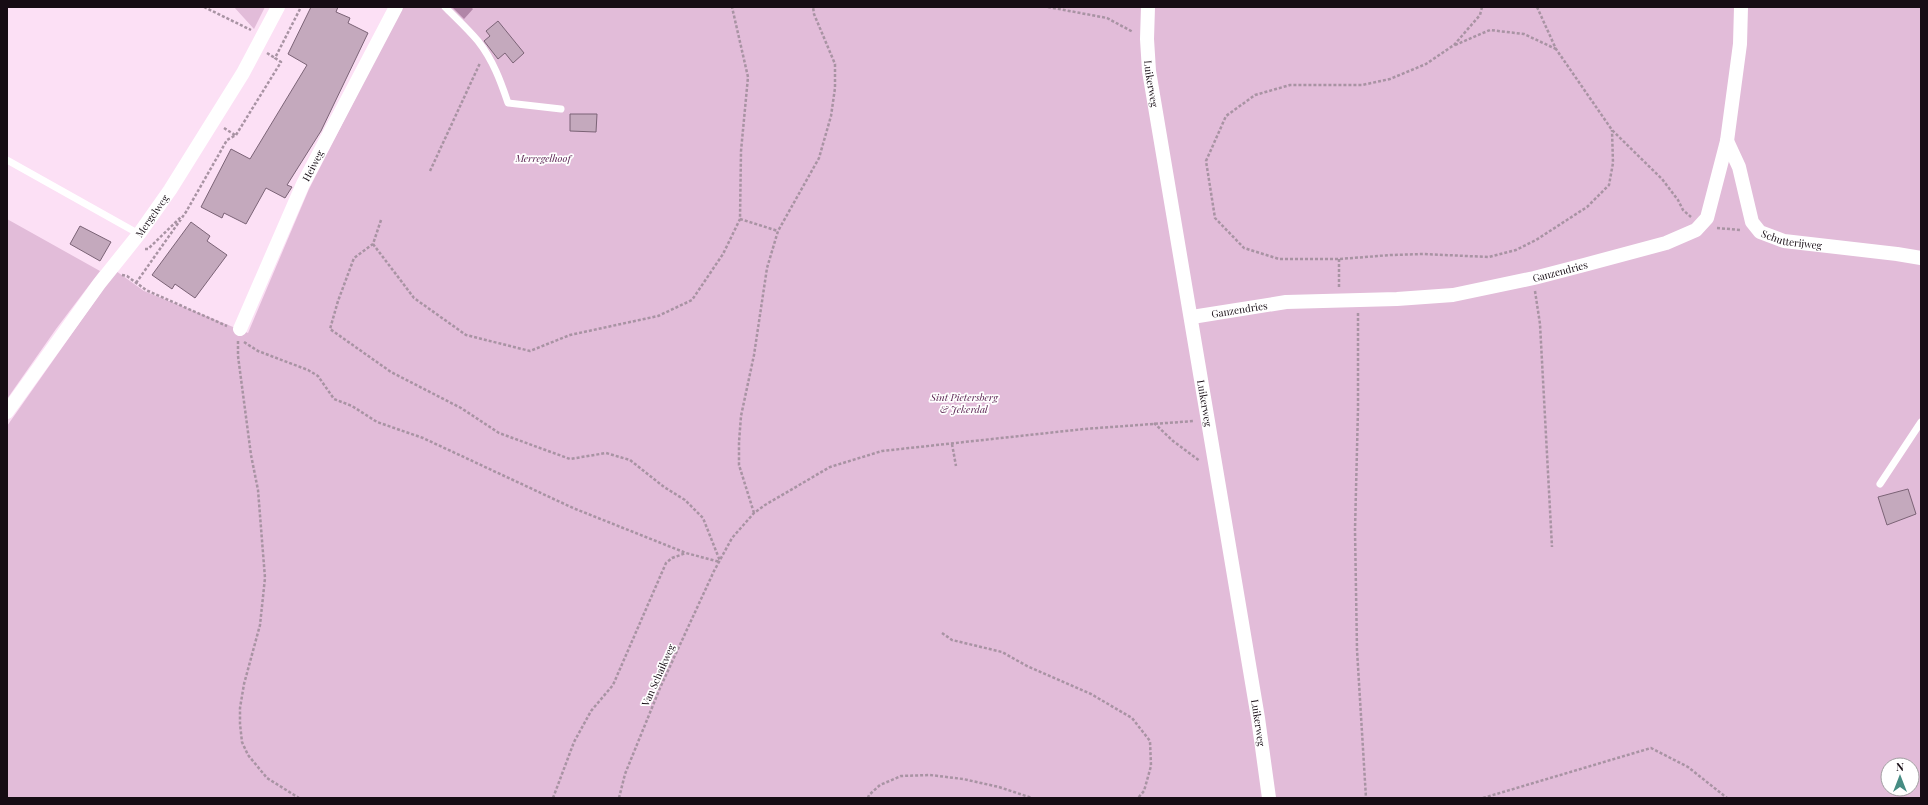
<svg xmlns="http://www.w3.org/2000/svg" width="1928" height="805" font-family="'Playfair Display',serif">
<rect width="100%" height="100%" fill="#fce0f5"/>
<path fill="#e2bcd9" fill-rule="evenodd" d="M 234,7 L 265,7 L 254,29 Z
M 402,7 L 1921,7 L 1921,798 L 7,798 L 7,426 L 116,271 L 144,291 L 248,333 L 309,189 ZM 1888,765 L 1912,765 L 1912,789 L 1888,789 Z
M 7,219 L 100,271 L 56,329 L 7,399 Z"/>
<path fill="#b185a7" d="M 452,7 L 471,7 L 473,9 L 464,19 Z"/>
<path fill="#c4a9bd" stroke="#7b6376" d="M 311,7 L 338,7 L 336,12 L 350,18 L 348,23 L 368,33 L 321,131 L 287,185 L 292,187 L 285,198 L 266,188 L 246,224 L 224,213 L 222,218 L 201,207 L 231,149 L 250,159 L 307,65 L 288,54 Z
M 498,21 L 524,53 L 513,63 L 505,53 L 498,59 L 484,41 L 490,36 L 486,31 Z
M 570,114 L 597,114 L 596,132 L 570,131 Z
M 191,222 L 210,236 L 207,241 L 227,255 L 195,298 L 175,284 L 172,289 L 152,275 Z
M 80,226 L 111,242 L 100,261 L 70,244 Z
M 1908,489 L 1916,514 L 1887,525 L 1878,497 Z"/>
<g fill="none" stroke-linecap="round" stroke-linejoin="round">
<path stroke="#a893a3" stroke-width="2.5" stroke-dasharray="3 2" stroke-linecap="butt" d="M 204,7 L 251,30
M 1048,7 L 1107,18 L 1133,32
M 1482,7 L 1480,15 L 1454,45 L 1426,64 L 1390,79 L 1362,85 L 1290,85 L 1255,95 L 1226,116 L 1206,161 L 1215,218 L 1244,248 L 1279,259 L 1339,259 L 1391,255 L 1423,254 L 1489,257 L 1516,250 L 1536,240 L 1587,207 L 1609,185 L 1613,163 L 1612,130
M 1537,7 L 1556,49 L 1612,130 L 1662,179 L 1678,200 L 1683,210 L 1691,217
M 1455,45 L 1490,30 L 1524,34 L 1556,49
M 267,53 L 275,58
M 224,128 L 235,135
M 430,171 L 480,63
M 740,219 L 778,231
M 381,220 L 373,244 L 354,258 L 338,301 L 330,329 L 391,372 L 461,408 L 499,433 L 570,459 L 606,453 L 630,460 L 664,487 L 685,500 L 703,518 L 720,561
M 1717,228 L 1741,230
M 373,244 L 414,298 L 466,335 L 530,351 L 570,335 L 658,316 L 692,300 L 723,254 L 740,219 L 741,151 L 748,77 L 732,7
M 145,249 L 148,249 L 181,217
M 122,275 L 127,276 L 146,290 L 227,326
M 136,283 L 186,212 L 227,140 L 236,135 L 281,62 L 275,58 L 301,7
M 1339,287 L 1339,259
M 1535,291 L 1540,324 L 1552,547
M 1358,313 L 1358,409 L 1355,530 L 1357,650 L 1366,798
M 238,341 L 238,356 L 251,455 L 258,490 L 265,578 L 260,625 L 244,684 L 240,708 L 240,724 L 242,742 L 248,755 L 267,778 L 299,798
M 244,342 L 258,351 L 308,370 L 318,376 L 334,399 L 352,406 L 377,422 L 423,438 L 573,508 L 686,553 L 720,562
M 1154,423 L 1173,441 L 1200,461
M 952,444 L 956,466
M 754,513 L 739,465 L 739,442 L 741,416 L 754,355 L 767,268 L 778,231 L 819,158 L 831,116 L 835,88 L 835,64 L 814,14 L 813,7
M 942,633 L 952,640 L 1002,652 L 1027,666 L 1091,694 L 1132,718 L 1150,741 L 1151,766 L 1144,791 L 1138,798
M 553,798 L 574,742 L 591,711 L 613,685 L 666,563 L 672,558 L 686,553
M 619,798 L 625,774 L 660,688 L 714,571 L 732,538 L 754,513 L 765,505 L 830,467 L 882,451 L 1084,429 L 1194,421
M 868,798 L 869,795 L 880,785 L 901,776 L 930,775 L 963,779 L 999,787 L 1032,798
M 1483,798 L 1651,748 L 1688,767 L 1727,798"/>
<path stroke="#fff" stroke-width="7" d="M 445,7 C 456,18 468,29 478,41 C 493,60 501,82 508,103 L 561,109
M 7,160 L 139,234
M 1880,484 L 1921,422"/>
<g stroke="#fff" stroke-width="14">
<path id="s1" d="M 1148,7 L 1147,39 L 1149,71 L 1258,718 L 1269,798"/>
<path id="s2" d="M 1727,141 L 1739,167 L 1752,222 L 1760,232 L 1784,241 L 1897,254 L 1921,258"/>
<path id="s3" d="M 1192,317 L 1286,302 L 1397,299 L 1453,295 L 1534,278 L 1584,265 L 1666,243 L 1696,230 L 1707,218 L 1727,141 L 1740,44 L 1741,7"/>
<path id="s4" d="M 240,329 L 303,184 L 396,7"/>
<path id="s5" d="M 7,412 L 99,284 L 139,234 L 170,190 L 243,73 L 278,7"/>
</g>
</g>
<g text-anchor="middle" stroke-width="3.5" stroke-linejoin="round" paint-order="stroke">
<g font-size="10" fill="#160c14" stroke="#fff">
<text dy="4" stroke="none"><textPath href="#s1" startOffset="77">Luikerweg</textPath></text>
<text dy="4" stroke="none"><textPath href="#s4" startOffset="179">Heiweg</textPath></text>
<text dy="4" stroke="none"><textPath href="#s5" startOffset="244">Mergelweg</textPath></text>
<text dy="4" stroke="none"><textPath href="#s2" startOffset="131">Schutterijweg</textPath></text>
<text dy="4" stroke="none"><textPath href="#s3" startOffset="372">Ganzendries</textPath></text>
<text dy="4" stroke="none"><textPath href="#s3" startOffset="48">Ganzendries</textPath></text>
<text dy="4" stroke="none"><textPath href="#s1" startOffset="401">Luikerweg</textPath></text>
<text transform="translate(658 675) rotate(-66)" y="4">Van Schaikweg</text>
<text dy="4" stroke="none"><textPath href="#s1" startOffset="725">Luikerweg</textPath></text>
</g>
<g font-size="10" font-style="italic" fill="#5c2553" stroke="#fff">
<text x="543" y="162">Merregelhoof</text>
<text x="964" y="401">Sint Pietersberg<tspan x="964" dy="12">&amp; Jekerdal</tspan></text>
</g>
</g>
<rect width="1928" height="805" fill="none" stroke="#160c14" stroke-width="16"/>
<g transform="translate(1900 777)"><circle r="19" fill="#ffffff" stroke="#a29ea1"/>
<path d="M0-3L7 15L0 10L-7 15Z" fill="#468c83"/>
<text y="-6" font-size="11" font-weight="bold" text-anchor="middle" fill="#160c14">N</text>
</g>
</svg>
